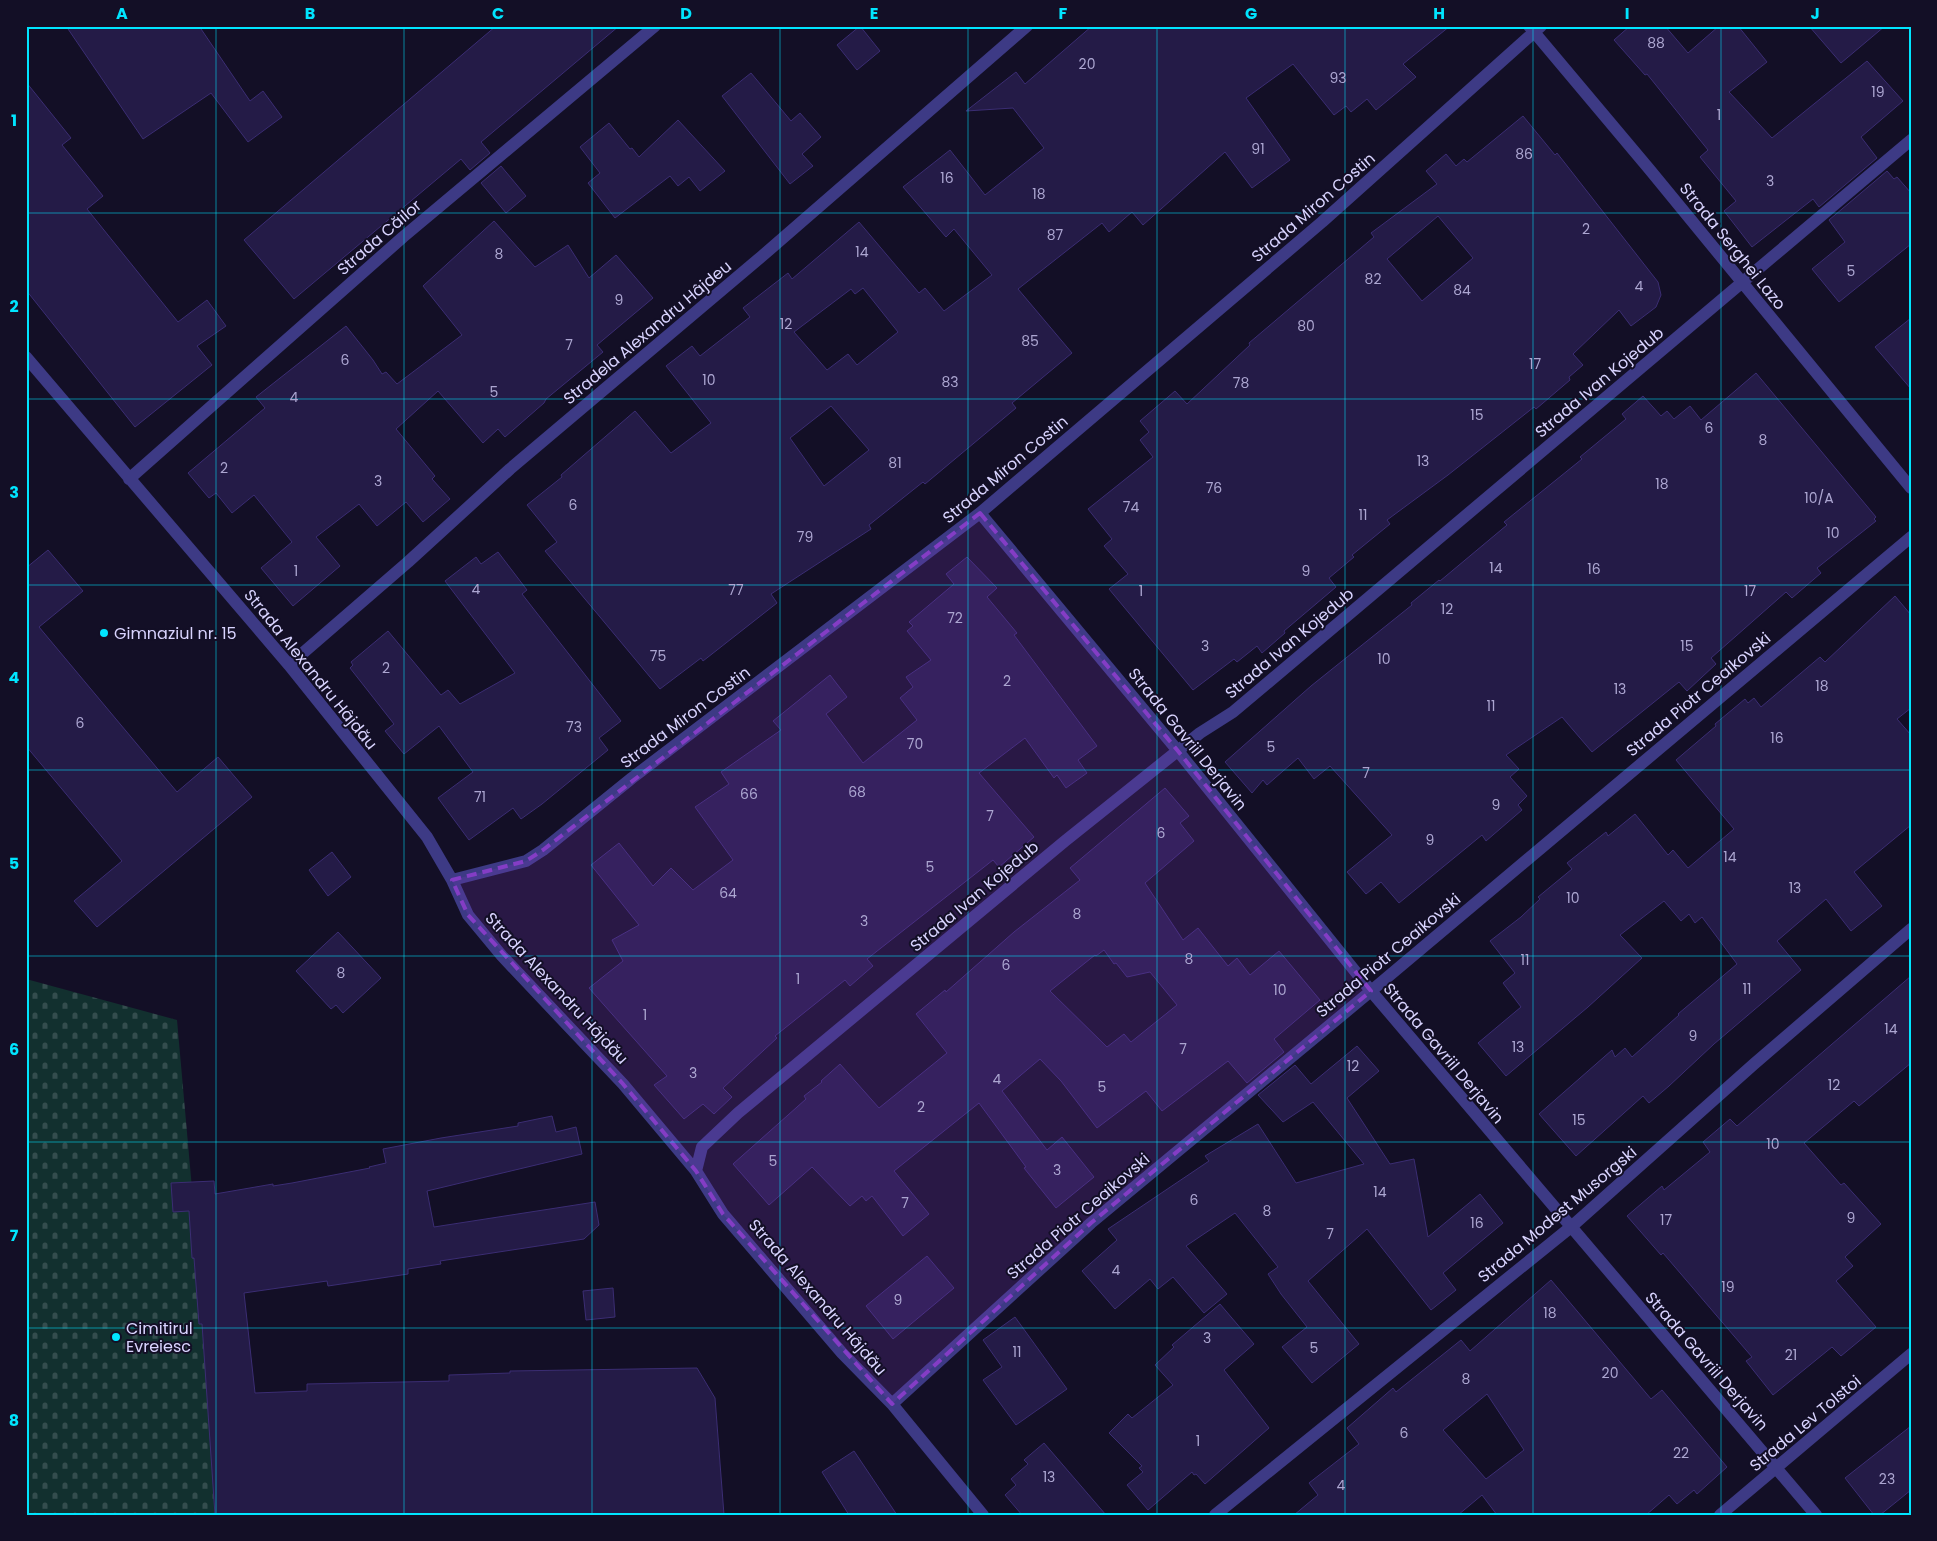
<svg xmlns="http://www.w3.org/2000/svg" width="1937" height="1541" font-family="Poppins,sans-serif">
<defs>
<pattern id="cemetery-stones" width="16" height="16" patternUnits="userSpaceOnUse" patternTransform="scale(1.25)"><rect width="16" height="16" fill="#12302f"/><path d="M2 7V4a2 2 0 0 1 4 0v3zM10 15v-3a2 2 0 0 1 4 0v3z" fill="#344d4e"/></pattern>
</defs>
<rect width="100%" height="100%" fill="#130f26"/>
<path fill="url(#cemetery-stones)" d="M 26,979 L 177,1020 L 221,1515 L 26,1515 Z"/>
<path fill="#241b47" stroke="#3b2d73" fill-rule="evenodd" d="M 66,26 L 199,26 L 250,101 L 263,91 L 282,117 L 248,142 L 211,93 L 143,139 Z
M 496,26 L 619,26 L 481,142 L 490,153 L 470,170 L 461,159 L 294,299 L 244,240 Z
M 860,26 L 880,51 L 857,70 L 837,45 Z
M 1092,26 L 1450,26 L 1403,64 L 1416,77 L 1376,110 L 1367,99 L 1351,112 L 1346,106 L 1334,115 L 1293,64 L 1246,98 L 1290,160 L 1252,188 L 1225,152 L 1143,225 L 1132,212 L 1109,232 L 1102,223 L 1018,289 L 1072,353 L 1012,403 L 1016,408 L 925,484 L 923,482 L 869,525 L 871,529 L 771,594 L 777,603 L 703,661 L 701,658 L 660,689 L 545,551 L 557,542 L 527,505 L 562,477 L 561,475 L 635,411 L 671,453 L 711,423 L 666,366 L 692,346 L 700,356 L 750,317 L 743,308 L 788,273 L 792,279 L 859,222 L 919,293 L 925,288 L 944,311 L 992,275 L 954,229 L 946,237 L 903,187 L 950,150 L 985,195 L 1044,148 L 1013,108 L 966,111 L 1016,72 L 1025,84 ZM 863,288 L 898,332 L 857,365 L 848,354 L 827,370 L 794,332 L 851,289 L 855,294 ZM 831,406 L 869,450 L 824,486 L 790,438 Z
M 1630,26 L 1665,26 L 1688,53 L 1719,26 L 1738,26 L 1767,62 L 1729,92 L 1772,138 L 1867,61 L 1903,101 L 1861,137 L 1877,158 L 1819,207 L 1813,199 L 1752,247 L 1724,211 L 1736,201 L 1700,157 L 1708,150 L 1647,74 L 1645,75 L 1614,40 Z
M 1809,26 L 1885,26 L 1841,63 Z
M 751,73 L 791,121 L 800,113 L 821,137 L 802,154 L 813,166 L 790,184 L 722,96 Z
M 26,82 L 71,138 L 62,145 L 103,196 L 87,209 L 178,322 L 207,300 L 226,326 L 197,346 L 212,365 L 135,427 L 26,290 Z
M 1523,116 L 1555,155 L 1557,153 L 1658,282 L 1661,295 L 1656,307 L 1631,326 L 1619,310 L 1573,354 L 1583,365 L 1569,377 L 1570,380 L 1536,409 L 1534,407 L 1448,475 L 1387,520 L 1390,524 L 1352,555 L 1354,557 L 1329,578 L 1336,587 L 1284,631 L 1285,633 L 1262,653 L 1257,646 L 1237,662 L 1234,659 L 1193,690 L 1109,589 L 1128,574 L 1104,546 L 1112,539 L 1088,509 L 1153,457 L 1140,440 L 1149,432 L 1140,421 L 1175,391 L 1187,404 L 1250,345 L 1249,343 L 1374,237 L 1371,233 L 1437,184 L 1426,171 L 1446,154 L 1456,166 L 1464,159 L 1467,162 ZM 1438,216 L 1473,258 L 1422,301 L 1387,259 Z
M 678,120 L 725,171 L 700,191 L 689,177 L 678,186 L 670,176 L 615,218 L 588,183 L 600,173 L 580,147 L 609,123 L 630,149 L 632,148 L 639,157 Z
M 501,166 L 526,196 L 506,213 L 481,183 Z
M 1887,171 L 1894,179 L 1897,177 L 1911,193 L 1911,244 L 1839,302 L 1812,269 L 1845,242 L 1829,220 Z
M 494,221 L 535,267 L 568,245 L 589,278 L 616,255 L 653,298 L 597,345 L 603,352 L 546,399 L 544,403 L 505,437 L 498,429 L 483,443 L 438,391 L 396,429 L 435,476 L 432,479 L 450,499 L 423,522 L 406,502 L 377,526 L 359,504 L 316,537 L 340,566 L 293,606 L 261,568 L 292,542 L 254,495 L 232,513 L 216,493 L 209,498 L 188,473 L 265,408 L 256,397 L 346,326 L 373,360 L 382,374 L 386,372 L 397,384 L 462,335 L 423,286 Z
M 1911,318 L 1911,389 L 1875,347 Z
M 1756,373 L 1876,517 L 1874,519 L 1876,521 L 1817,568 L 1821,573 L 1792,598 L 1786,592 L 1711,658 L 1716,664 L 1687,691 L 1679,682 L 1592,752 L 1562,717 L 1506,755 L 1519,769 L 1510,777 L 1527,796 L 1518,805 L 1522,810 L 1486,841 L 1482,835 L 1399,903 L 1381,882 L 1366,894 L 1347,872 L 1392,835 L 1330,766 L 1314,779 L 1298,758 L 1267,785 L 1263,780 L 1252,793 L 1225,762 L 1311,686 L 1412,605 L 1411,603 L 1439,580 L 1440,581 L 1507,525 L 1504,522 L 1582,459 L 1580,457 L 1626,419 L 1622,414 L 1643,396 L 1661,416 L 1667,411 L 1674,419 L 1690,406 L 1701,420 Z
M 48,550 L 83,591 L 39,627 L 177,792 L 218,757 L 252,797 L 97,927 L 74,901 L 122,861 L 26,746 L 26,568 Z
M 498,552 L 527,590 L 522,594 L 621,721 L 599,738 L 608,750 L 542,804 L 521,819 L 513,808 L 469,840 L 438,798 L 473,772 L 439,726 L 404,754 L 385,731 L 394,724 L 350,668 L 353,665 L 351,662 L 388,631 L 441,695 L 448,690 L 460,704 L 515,673 L 445,581 L 476,557 L 481,564 Z
M 967,557 L 997,588 L 987,597 L 1017,633 L 1014,635 L 1097,746 L 1078,760 L 1087,773 L 1066,788 L 1057,775 L 1054,778 L 1025,738 L 979,773 L 1034,837 L 999,867 L 993,860 L 867,959 L 873,966 L 850,986 L 845,980 L 775,1036 L 777,1038 L 723,1088 L 732,1097 L 714,1114 L 703,1104 L 684,1119 L 654,1085 L 667,1076 L 589,988 L 623,961 L 612,940 L 639,925 L 591,865 L 619,843 L 653,886 L 671,868 L 693,890 L 733,860 L 695,807 L 729,784 L 721,772 L 781,730 L 773,721 L 830,675 L 847,697 L 826,714 L 863,763 L 917,720 L 900,698 L 913,687 L 906,677 L 931,660 L 907,631 L 913,626 L 909,622 L 954,584 L 946,574 Z
M 1895,596 L 1911,615 L 1911,708 L 1897,719 L 1911,735 L 1911,825 L 1854,872 L 1882,906 L 1851,931 L 1826,899 L 1777,941 L 1801,970 L 1714,1044 L 1669,1086 L 1649,1103 L 1643,1096 L 1576,1156 L 1539,1114 L 1612,1050 L 1615,1057 L 1625,1048 L 1632,1057 L 1679,1015 L 1678,1014 L 1737,964 L 1702,917 L 1695,923 L 1689,914 L 1681,921 L 1664,901 L 1620,935 L 1642,958 L 1588,1007 L 1506,1076 L 1478,1043 L 1521,1007 L 1503,983 L 1515,973 L 1490,941 L 1521,917 L 1540,899 L 1538,897 L 1572,869 L 1567,863 L 1606,832 L 1608,836 L 1635,814 L 1668,855 L 1673,850 L 1688,868 L 1734,829 L 1676,760 L 1716,726 L 1715,724 L 1745,699 L 1748,703 L 1754,698 L 1761,707 L 1820,657 L 1825,662 Z
M 1165,788 L 1189,816 L 1180,823 L 1194,841 L 1145,883 L 1183,940 L 1198,928 L 1228,966 L 1237,958 L 1250,975 L 1279,951 L 1320,1000 L 1274,1039 L 1284,1052 L 1247,1083 L 1228,1061 L 1162,1111 L 1146,1091 L 1097,1128 L 1061,1081 L 1040,1059 L 1002,1091 L 1047,1150 L 1062,1137 L 1094,1177 L 1056,1208 L 1024,1168 L 1026,1167 L 979,1103 L 894,1171 L 929,1214 L 903,1236 L 872,1196 L 866,1201 L 862,1196 L 850,1206 L 812,1167 L 769,1205 L 733,1164 L 806,1099 L 804,1096 L 822,1082 L 821,1081 L 840,1064 L 879,1108 L 947,1053 L 916,1014 L 945,990 L 946,992 L 1014,932 L 1080,880 L 1070,868 ZM 1104,950 L 1114,964 L 1116,963 L 1127,977 L 1150,972 L 1177,1005 L 1131,1042 L 1124,1034 L 1107,1047 L 1050,991 L 1095,955 L 1096,956 Z
M 332,852 L 351,877 L 328,896 L 309,870 Z
M 338,932 L 381,978 L 343,1013 L 336,1005 L 331,1009 L 296,971 Z
M 1911,976 L 1911,1063 L 1859,1106 L 1854,1101 L 1804,1143 L 1841,1185 L 1844,1183 L 1881,1224 L 1845,1257 L 1853,1266 L 1836,1281 L 1876,1327 L 1841,1356 L 1832,1347 L 1773,1395 L 1746,1361 L 1752,1357 L 1663,1253 L 1661,1255 L 1627,1216 L 1662,1186 L 1664,1190 L 1710,1152 L 1703,1142 L 1730,1119 L 1737,1126 Z
M 1357,1046 L 1379,1071 L 1347,1098 L 1390,1164 L 1414,1159 L 1428,1237 L 1480,1194 L 1503,1223 L 1443,1273 L 1456,1290 L 1431,1310 L 1367,1229 L 1308,1281 L 1359,1344 L 1312,1383 L 1282,1347 L 1307,1327 L 1281,1294 L 1268,1274 L 1278,1267 L 1235,1213 L 1186,1246 L 1227,1294 L 1204,1313 L 1173,1277 L 1158,1289 L 1150,1279 L 1115,1309 L 1082,1271 L 1117,1240 L 1108,1229 L 1209,1161 L 1205,1156 L 1258,1124 L 1296,1183 L 1364,1164 L 1313,1102 L 1283,1122 L 1258,1095 L 1295,1065 L 1311,1084 Z
M 552,1116 L 556,1132 L 576,1127 L 582,1154 L 427,1191 L 434,1227 L 595,1202 L 599,1225 L 584,1239 L 440,1261 L 441,1264 L 408,1269 L 408,1274 L 328,1286 L 327,1281 L 244,1293 L 255,1393 L 307,1391 L 307,1384 L 449,1381 L 449,1375 L 510,1373 L 510,1371 L 697,1368 L 715,1398 L 724,1515 L 215,1515 L 202,1324 L 199,1324 L 194,1258 L 192,1258 L 189,1211 L 173,1212 L 171,1183 L 214,1181 L 215,1194 L 273,1184 L 273,1186 L 292,1183 L 370,1168 L 369,1167 L 386,1163 L 383,1149 L 441,1138 L 518,1126 L 518,1123 Z
M 927,1256 L 954,1288 L 893,1339 L 866,1306 Z
M 1551,1280 L 1651,1399 L 1662,1390 L 1727,1467 L 1697,1494 L 1694,1490 L 1677,1504 L 1669,1495 L 1646,1515 L 1497,1515 L 1482,1495 L 1458,1515 L 1294,1515 L 1318,1495 L 1309,1483 L 1359,1444 L 1347,1428 L 1393,1388 L 1396,1392 L 1461,1340 L 1470,1351 ZM 1487,1394 L 1524,1450 L 1486,1479 L 1443,1430 Z
M 613,1288 L 615,1317 L 586,1320 L 583,1291 Z
M 1220,1304 L 1254,1344 L 1224,1370 L 1269,1428 L 1205,1484 L 1196,1474 L 1194,1475 L 1192,1472 L 1148,1510 L 1127,1485 L 1143,1472 L 1139,1468 L 1142,1466 L 1109,1433 L 1128,1414 L 1132,1418 L 1173,1385 L 1155,1365 L 1174,1347 L 1172,1345 Z
M 1015,1317 L 1067,1389 L 1016,1425 L 983,1380 L 1002,1367 L 983,1340 Z
M 1911,1426 L 1911,1490 L 1880,1515 L 1874,1515 L 1845,1478 Z
M 1044,1443 L 1106,1515 L 1022,1515 L 1005,1495 L 1016,1485 L 1011,1479 L 1028,1464 L 1024,1460 Z
M 854,1451 L 897,1515 L 849,1515 L 822,1472 Z"/>
<g fill="none" stroke-linecap="round" stroke-linejoin="round">
<path stroke="#3d3a85" stroke-width="12" d="M 1529,26 L 1650,170 L 1911,488
M 26,357 L 289,665 L 427,837 L 452,880 L 468,915 L 502,956 L 623,1084 L 696,1171 L 723,1214 L 842,1353 L 892,1404 L 983,1515
M 129,479 L 403,237 L 655,26
M 980,513 L 1178,751 L 1371,991 L 1816,1515
M 289,665 L 408,562 L 510,469 L 761,257 L 1027,26
M 452,880 L 526,861 L 543,850 L 632,778 L 980,513 L 1322,222 L 1541,26
M 696,1171 L 702,1147 L 738,1113 L 1065,841 L 1200,733 L 1233,712 L 1911,140
M 892,1404 L 1091,1223 L 1371,991 L 1911,537
M 1215,1515 L 1571,1227 L 1754,1064 L 1911,929
M 1720,1515 L 1911,1354"/>
</g>
<path fill="#843dc5" fill-opacity="0.2" stroke="#843dc5" stroke-width="4" stroke-dasharray="10 6" stroke-linejoin="round" d="M 980,513 L 1178,751 L 1371,991 L 1091,1223 L 892,1404 L 723,1214 L 696,1171 L 623,1084 L 468,915 L 452,880 L 526,861 L 543,850 Z"/>
<path fill="none" stroke="#00e5ff" stroke-width="1" stroke-opacity="0.55" d="M 216,26 L 216,1515M 404,26 L 404,1515M 592,26 L 592,1515M 780,26 L 780,1515M 968,26 L 968,1515M 1157,26 L 1157,1515M 1345,26 L 1345,1515M 1533,26 L 1533,1515M 1721,26 L 1721,1515M 26,213 L 1911,213M 26,399 L 1911,399M 26,585 L 1911,585M 26,770 L 1911,770M 26,956 L 1911,956M 26,1142 L 1911,1142M 26,1328 L 1911,1328"/>
<g fill="#00e5ff" stroke="#130f26" stroke-width="2">
<circle cx="104" cy="633" r="5"/>
<circle cx="116" cy="1337" r="5"/>
</g>
<g text-anchor="middle" stroke-width="4" stroke-linejoin="round" paint-order="stroke">
<g font-size="14" fill="#aca6d1">
<text x="1656" y="48">88</text>
<text x="1087" y="69">20</text>
<text x="1338" y="83">93</text>
<text x="1878" y="97">19</text>
<text x="1719" y="120">1</text>
<text x="1258" y="154">91</text>
<text x="1524" y="159">86</text>
<text x="947" y="183">16</text>
<text x="1770" y="186">3</text>
<text x="1039" y="199">18</text>
<text x="1586" y="234">2</text>
<text x="1055" y="240">87</text>
<text x="862" y="257">14</text>
<text x="499" y="259">8</text>
<text x="1851" y="276">5</text>
<text x="1373" y="284">82</text>
<text x="1639" y="291">4</text>
<text x="1462" y="295">84</text>
<text x="619" y="305">9</text>
<text x="786" y="329">12</text>
<text x="1306" y="331">80</text>
<text x="1030" y="346">85</text>
<text x="569" y="350">7</text>
<text x="345" y="365">6</text>
<text x="1535" y="369">17</text>
<text x="709" y="385">10</text>
<text x="950" y="387">83</text>
<text x="1241" y="388">78</text>
<text x="494" y="397">5</text>
<text x="294" y="402">4</text>
<text x="1477" y="420">15</text>
<text x="1709" y="433">6</text>
<text x="1763" y="445">8</text>
<text x="1423" y="466">13</text>
<text x="895" y="468">81</text>
<text x="224" y="473">2</text>
<text x="378" y="486">3</text>
<text x="1662" y="489">18</text>
<text x="1214" y="493">76</text>
<text x="1819" y="503">10/A</text>
<text x="573" y="510">6</text>
<text x="1131" y="512">74</text>
<text x="1363" y="520">11</text>
<text x="1833" y="538">10</text>
<text x="805" y="542">79</text>
<text x="1496" y="573">14</text>
<text x="1594" y="574">16</text>
<text x="296" y="576">1</text>
<text x="1306" y="576">9</text>
<text x="476" y="594">4</text>
<text x="736" y="595">77</text>
<text x="1141" y="596">1</text>
<text x="1750" y="596">17</text>
<text x="1447" y="614">12</text>
<text x="955" y="623">72</text>
<text x="1205" y="651">3</text>
<text x="1687" y="651">15</text>
<text x="658" y="661">75</text>
<text x="1384" y="664">10</text>
<text x="386" y="673">2</text>
<text x="1007" y="686">2</text>
<text x="1822" y="691">18</text>
<text x="1620" y="694">13</text>
<text x="1491" y="711">11</text>
<text x="80" y="728">6</text>
<text x="574" y="732">73</text>
<text x="1777" y="743">16</text>
<text x="915" y="749">70</text>
<text x="1271" y="752">5</text>
<text x="1366" y="778">7</text>
<text x="857" y="797">68</text>
<text x="749" y="799">66</text>
<text x="480" y="802">71</text>
<text x="1496" y="810">9</text>
<text x="990" y="821">7</text>
<text x="1161" y="838">6</text>
<text x="1430" y="845">9</text>
<text x="1730" y="862">14</text>
<text x="930" y="872">5</text>
<text x="1795" y="893">13</text>
<text x="728" y="898">64</text>
<text x="1573" y="903">10</text>
<text x="1077" y="919">8</text>
<text x="864" y="926">3</text>
<text x="1189" y="964">8</text>
<text x="1525" y="965">11</text>
<text x="1006" y="970">6</text>
<text x="341" y="978">8</text>
<text x="798" y="984">1</text>
<text x="1747" y="994">11</text>
<text x="1280" y="995">10</text>
<text x="645" y="1020">1</text>
<text x="1891" y="1034">14</text>
<text x="1693" y="1041">9</text>
<text x="1518" y="1052">13</text>
<text x="1183" y="1054">7</text>
<text x="1353" y="1071">12</text>
<text x="693" y="1078">3</text>
<text x="997" y="1084">4</text>
<text x="1834" y="1090">12</text>
<text x="1102" y="1092">5</text>
<text x="921" y="1112">2</text>
<text x="1579" y="1125">15</text>
<text x="1773" y="1149">10</text>
<text x="773" y="1166">5</text>
<text x="1057" y="1175">3</text>
<text x="1380" y="1197">14</text>
<text x="1194" y="1205">6</text>
<text x="905" y="1208">7</text>
<text x="1267" y="1216">8</text>
<text x="1851" y="1223">9</text>
<text x="1666" y="1225">17</text>
<text x="1477" y="1228">16</text>
<text x="1330" y="1239">7</text>
<text x="1116" y="1275">4</text>
<text x="1728" y="1292">19</text>
<text x="898" y="1305">9</text>
<text x="1550" y="1318">18</text>
<text x="1207" y="1343">3</text>
<text x="1314" y="1353">5</text>
<text x="1017" y="1357">11</text>
<text x="1791" y="1360">21</text>
<text x="1610" y="1378">20</text>
<text x="1466" y="1384">8</text>
<text x="1404" y="1438">6</text>
<text x="1198" y="1446">1</text>
<text x="1681" y="1458">22</text>
<text x="1049" y="1482">13</text>
<text x="1887" y="1484">23</text>
<text x="1341" y="1490">4</text>
</g>
<g font-size="16" fill="#d9d4ff" stroke="#130f26">
<text transform="translate(1313 207) rotate(-41)" y="6">Strada Miron Costin</text>
<text transform="translate(379 237) rotate(-41)" y="6">Strada Căilor</text>
<text transform="translate(1733 246) rotate(51)" y="6">Strada Serghei Lazo</text>
<text transform="translate(647 332) rotate(-40)" y="6">Stradela Alexandru Hâjdeu</text>
<text transform="translate(1599 382) rotate(-40)" y="6">Strada Ivan Kojedub</text>
<text transform="translate(1005 469) rotate(-40)" y="6">Strada Miron Costin</text>
<text transform="translate(1289 643) rotate(-40)" y="6">Strada Ivan Kojedub</text>
<text transform="translate(311 669) rotate(51)" y="6">Strada Alexandru Hâjdău</text>
<text transform="translate(1698 694) rotate(-40)" y="6">Strada Piotr Ceaikovski</text>
<text transform="translate(685 717) rotate(-37)" y="6">Strada Miron Costin</text>
<text transform="translate(1188 739) rotate(51)" y="6">Strada Gavriil Derjavin</text>
<text transform="translate(974 896) rotate(-40)" y="6">Strada Ivan Kojedub</text>
<text transform="translate(1388 955) rotate(-40)" y="6">Strada Piotr Ceaikovski</text>
<text transform="translate(557 988) rotate(47)" y="6">Strada Alexandru Hâjdău</text>
<text transform="translate(1444 1053) rotate(50)" y="6">Strada Gavriil Derjavin</text>
<text transform="translate(1557 1214) rotate(-40)" y="6">Strada Modest Musorgski</text>
<text transform="translate(1078 1216) rotate(-41)" y="6">Strada Piotr Ceaikovski</text>
<text transform="translate(818 1297) rotate(49)" y="6">Strada Alexandru Hâjdău</text>
<text transform="translate(1707 1361) rotate(49)" y="6">Strada Gavriil Derjavin</text>
<text transform="translate(1805 1423) rotate(-40)" y="6">Strada Lev Tolstoi</text>
</g>
<g font-size="16" fill="#d9d4ff" stroke="#130f26" text-anchor="start">
<text x="114" y="639">Gimnaziul nr. 15</text>
<text x="126" y="1334">Cimitirul<tspan x="126" dy="18">Evreiesc</tspan></text>
</g>
</g>
<rect width="1937" height="1541" fill="none" stroke="#130f26" stroke-width="55"/>
<rect x="28" y="28" width="1882" height="1486" fill="none" stroke="#00e5ff" stroke-width="2"/>
<g font-size="16" text-anchor="middle" font-weight="bold" fill="#00e5ff">
<text x="122" y="19">A</text>
<text x="310" y="19">B</text>
<text x="498" y="19">C</text>
<text x="686" y="19">D</text>
<text x="874" y="19">E</text>
<text x="1063" y="19">F</text>
<text x="1251" y="19">G</text>
<text x="1439" y="19">H</text>
<text x="1627" y="19">I</text>
<text x="1815" y="19">J</text>
<text x="14" y="126">1</text>
<text x="14" y="312">2</text>
<text x="14" y="498">3</text>
<text x="14" y="683">4</text>
<text x="14" y="869">5</text>
<text x="14" y="1055">6</text>
<text x="14" y="1241">7</text>
<text x="14" y="1426">8</text>
</g>
</svg>
